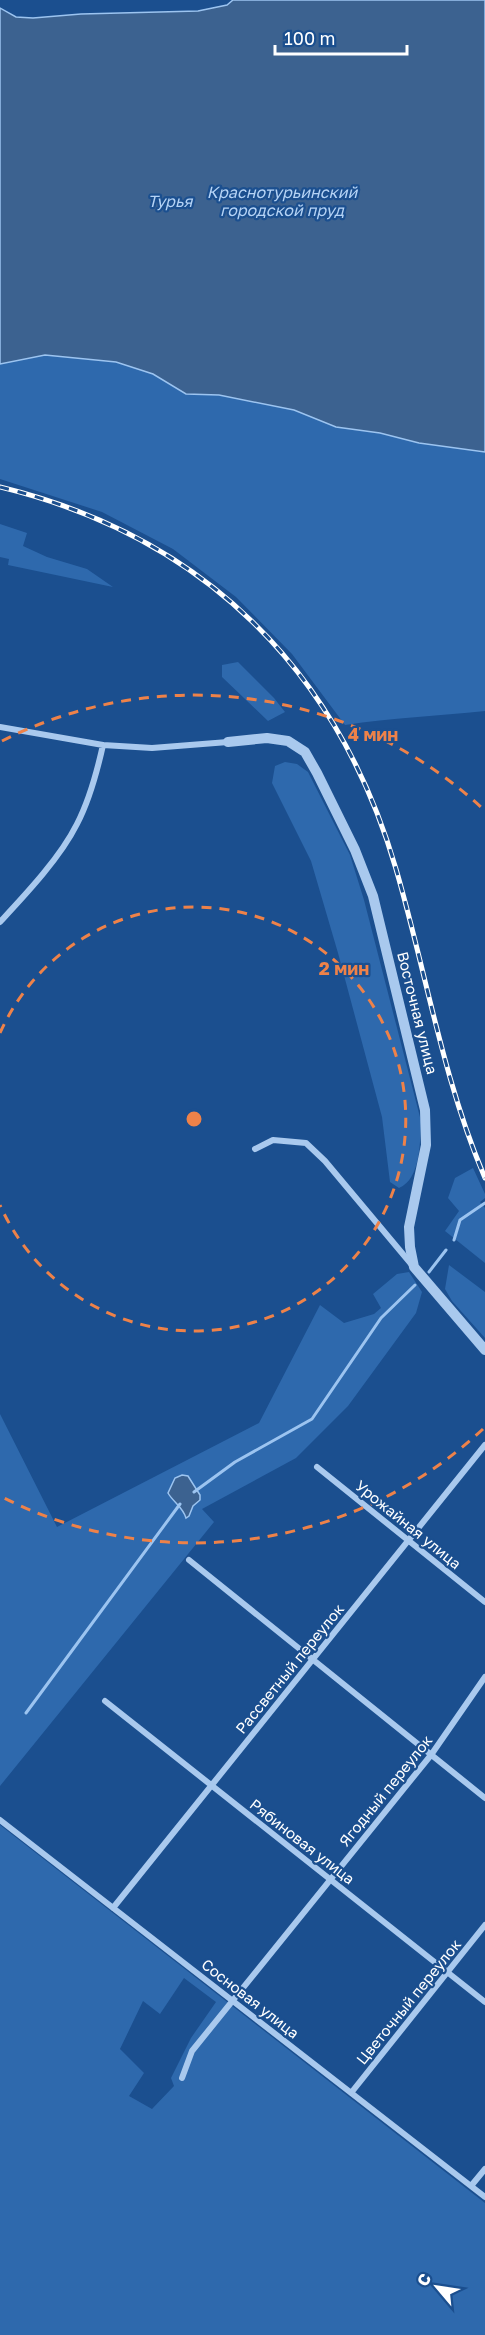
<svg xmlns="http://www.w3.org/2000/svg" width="485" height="2335" font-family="'Golos Text',sans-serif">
<rect width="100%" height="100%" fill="#1b4f8f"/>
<path fill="#2e69ad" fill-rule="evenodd" d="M 45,355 L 116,362 L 153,374 L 186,394 L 219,395 L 294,410 L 336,427 L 380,433 L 419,443 L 485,452 L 485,711 C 438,716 391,718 345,725 L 292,654 L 236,597 L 173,549 L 102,512 L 0,479 L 0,364 Z
M 0,524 L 27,533 L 23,546 L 47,557 L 87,569 L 113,587 L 8,565 L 9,559 L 0,557 Z
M 238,662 L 274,698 L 285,712 L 268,721 L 222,677 L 222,665 Z
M 285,762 L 297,764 L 308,772 L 350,855 L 364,900 L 421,1121 C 420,1141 421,1179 399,1188 L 390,1182 L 382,1117 L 338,953 L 311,861 L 272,783 L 275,766 Z
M 473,1168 L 485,1194 L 485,1198 L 480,1202 L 485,1208 L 485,1263 L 445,1231 L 459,1211 L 448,1198 L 455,1178 Z
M 449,1265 L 485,1292 L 485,1338 L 452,1301 L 445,1289 Z
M 409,1272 L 422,1292 L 416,1313 L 348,1406 L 296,1458 L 202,1509 L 214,1522 L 0,1786 L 0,1414 L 57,1527 L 259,1423 L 320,1305 L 344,1323 L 374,1314 L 381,1308 L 373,1294 L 397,1274 Z
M 0,1825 L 485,2203 L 485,2335 L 0,2335 ZM 184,1978 L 216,2002 L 191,2038 L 171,2078 L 174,2086 L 152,2109 L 129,2096 L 144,2073 L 120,2049 L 143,2001 L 160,2014 Z"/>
<path fill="#3c6290" stroke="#9cc4f0" stroke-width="1.5" d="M 233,0 L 485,0 L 485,452 L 419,443 L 380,433 L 336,427 L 294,410 L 219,395 L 186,394 L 153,374 L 116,362 L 45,355 L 0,364 L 0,8 L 16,17 L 33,18 L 81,14 L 198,11 L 227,5 Z
M 182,1475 L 188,1476 L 200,1495 L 200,1500 L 193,1506 L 189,1516 L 186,1518 C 183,1507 173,1502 168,1493 L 175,1478 Z"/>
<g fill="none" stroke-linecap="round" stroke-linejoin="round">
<path stroke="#9cc4f0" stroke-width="3" d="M 454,1240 L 460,1220 L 485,1203
M 429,1272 L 446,1250
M 194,1492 L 235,1462 L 312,1419 L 381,1318 L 415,1285
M 26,1713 L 180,1504"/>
<path stroke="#a9c9ee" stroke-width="6" d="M 0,727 L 103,745 L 152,748 L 228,742
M 0,922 C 26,894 60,858 77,824 C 90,799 97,772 103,745
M 255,1149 L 273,1140 L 306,1143 L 325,1161 L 412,1265
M 317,1467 L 485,1602
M 189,1560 L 485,1798
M 105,1701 L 485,2002
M 0,1820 L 485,2197
M 113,1908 L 485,1445
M 182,2078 L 192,2051 L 431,1755 L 485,1677
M 351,2093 L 485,1925
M 471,2186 L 485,2169"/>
<path stroke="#a9c9ee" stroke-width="10" d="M 228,742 L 267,738 L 288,741 L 305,752 L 317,773 L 355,850 L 373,896 L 425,1110 L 426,1145 L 409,1227 L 410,1247 L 414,1267 L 485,1350"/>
<defs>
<path id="rail" d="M 0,487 C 203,536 338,670 396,869 C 426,972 443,1080 485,1178"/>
</defs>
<use href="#rail" stroke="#fff" stroke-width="5"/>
<use href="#rail" stroke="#1b4f8f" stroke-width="3" stroke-dasharray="9" stroke-linecap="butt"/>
</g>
<g fill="none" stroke="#ee8249" stroke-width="3" stroke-dasharray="10 8">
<path d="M0 1033A212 212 0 1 1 0 1205"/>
<path d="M483 1429A424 424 0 0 1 2 1497M2 741A424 424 0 0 1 483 809"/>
</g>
<g text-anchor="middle" stroke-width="4.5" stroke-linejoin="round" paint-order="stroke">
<g font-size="15" fill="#fff" stroke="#1b4f8f">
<text transform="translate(417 1013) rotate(76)" y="5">Восточная улица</text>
<text transform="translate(408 1525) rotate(39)" y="5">Урожайная улица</text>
<text transform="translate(290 1669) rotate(-51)" y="5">Рассветный переулок</text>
<text transform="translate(386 1791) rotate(-51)" y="5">Ягодный переулок</text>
<text transform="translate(302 1842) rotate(38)" y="5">Рябиновая улица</text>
<text transform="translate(250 1999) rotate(38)" y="5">Сосновая улица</text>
<text transform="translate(409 2002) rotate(-51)" y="5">Цветочный переулок</text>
</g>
<g font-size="16" font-style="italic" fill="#b5d3f5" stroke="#1b4f8f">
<text x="282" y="198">Краснотурьинский<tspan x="282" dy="18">городской пруд</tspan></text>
<text x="170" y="207">Турья</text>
</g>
</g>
<circle cx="194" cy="1119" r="9" fill="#ee8249" stroke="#1b4f8f" stroke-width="3"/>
<g font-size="18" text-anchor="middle" font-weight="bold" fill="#ee8249" stroke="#1b4f8f" stroke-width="4.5" stroke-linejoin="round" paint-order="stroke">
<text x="373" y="741">4 мин</text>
<text x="344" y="975">2 мин</text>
</g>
<g transform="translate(437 2287) rotate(299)" stroke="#1b4f8f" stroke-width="4.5" paint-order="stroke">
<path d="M0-4.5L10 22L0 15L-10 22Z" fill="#ffffff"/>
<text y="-9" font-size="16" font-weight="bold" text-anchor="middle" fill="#ffffff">С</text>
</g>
<path d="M275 45v9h132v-9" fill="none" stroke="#ffffff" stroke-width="3"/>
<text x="284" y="45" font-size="18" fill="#ffffff" stroke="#1b4f8f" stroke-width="4.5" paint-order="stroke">100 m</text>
</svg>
